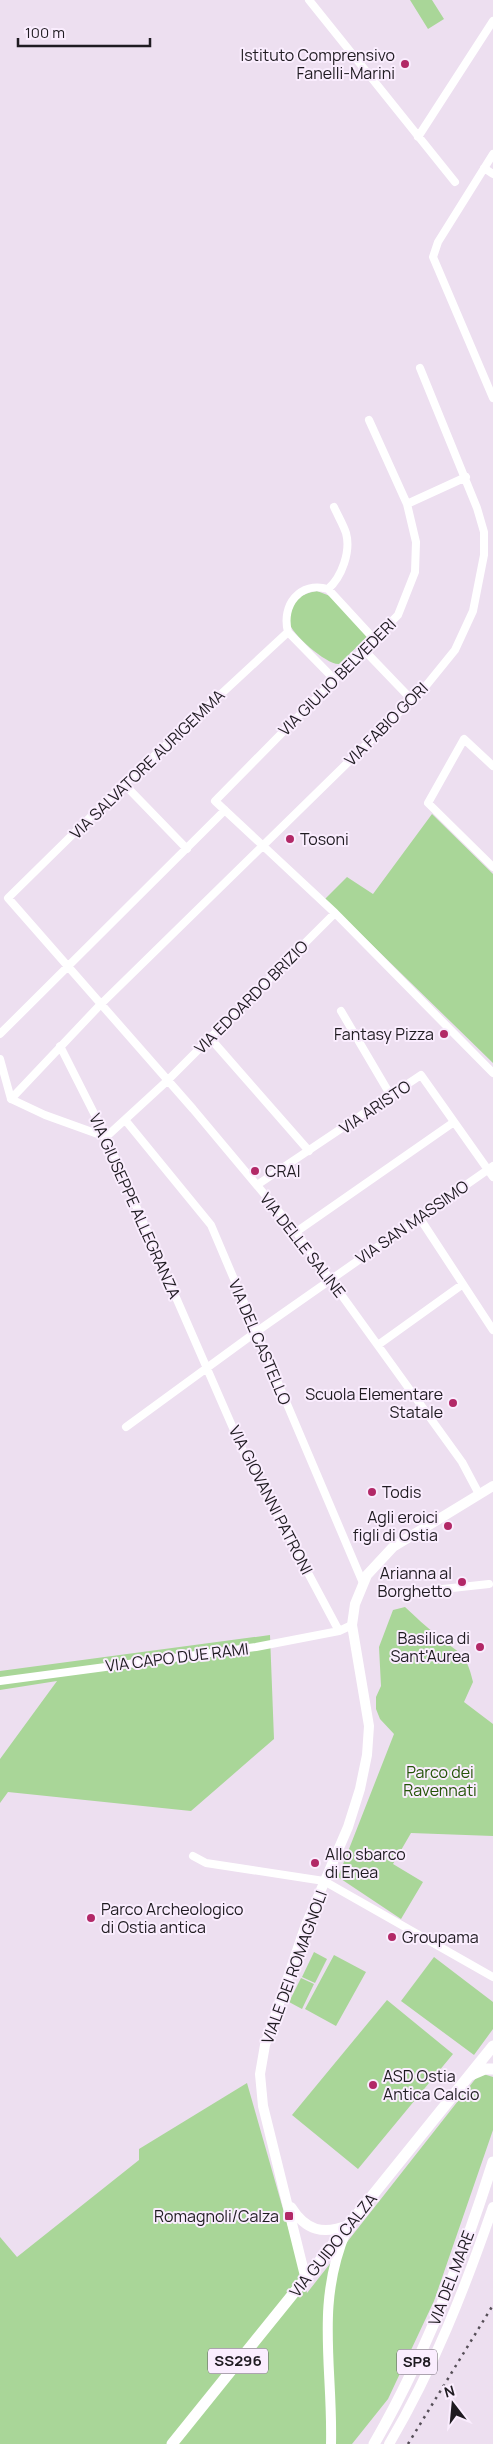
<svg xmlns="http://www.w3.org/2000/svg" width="493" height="2444" font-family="Manrope,sans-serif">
<rect width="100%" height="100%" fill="#eddff0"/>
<path fill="#a9d698" d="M 410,0 L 432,0 L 444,19 L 428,29 Z
M 317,591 L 330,596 L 368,636 L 339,664 C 327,665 291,634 289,622 C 286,602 300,594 317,591 Z
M 432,814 L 493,874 L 493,1063 L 325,899 L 347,877 L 373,894 Z
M 405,1607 C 416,1617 426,1627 438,1636 C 459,1654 466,1651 473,1682 L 464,1702 L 493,1724 L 493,1836 L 411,1833 L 393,1864 L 423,1882 L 401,1919 L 338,1877 L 394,1734 L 380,1719 L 376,1709 L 376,1697 L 381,1686 L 379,1647 L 393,1610 Z
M 270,1635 L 274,1739 L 191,1811 L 8,1792 L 0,1803 L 0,1759 L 57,1681 L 0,1690 L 0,1671 Z
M 314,1952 L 327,1959 L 315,1983 L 302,1977 Z
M 334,1955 L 366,1972 L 336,2026 L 305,2009 Z
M 434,1957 L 493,2002 L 493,2029 L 474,2055 L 401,2001 Z
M 301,1978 L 314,1984 L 302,2009 L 289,2002 Z
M 387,2000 L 453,2054 L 358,2169 L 292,2115 Z
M 480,2073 L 493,2077 L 493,2130 L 434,2301 L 388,2399 L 352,2444 L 0,2444 L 0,2237 L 17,2257 L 139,2160 L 139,2149 L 247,2083 L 307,2293 Z"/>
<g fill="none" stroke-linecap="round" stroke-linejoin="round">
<path stroke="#fff" stroke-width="8" d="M 309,0 L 455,182
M 418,137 L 493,21
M 493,154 L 438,242 L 433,257 L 493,398
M 484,168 L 493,174
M 369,420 L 407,504 L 416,542 L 415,572 L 398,615 L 215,801 L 335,913 L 493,1073
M 407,504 L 466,477
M 328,589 C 342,577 351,551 346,533 C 343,524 338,516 334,507
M 288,632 L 124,784 L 8,898 L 193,1109 L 296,1232 L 462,1462 L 479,1494
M 364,650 L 412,700
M 334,679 L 288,632 C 281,605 300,581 328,589 L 374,639
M 493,766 L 464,739 L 428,803 L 493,867
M 124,784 L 187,849
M 341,1011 L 391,1096
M 0,1034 L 225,810
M 210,1038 L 309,1151
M 60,1046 L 106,1137 L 243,1451 L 339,1631
M 0,1059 L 11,1099 L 45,1115 L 106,1137 L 167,1081 L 335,913
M 11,1099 L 100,1005 L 425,687 L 455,650 L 473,611 L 484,555 L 484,532 L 477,508 L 420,368
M 126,1121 L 211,1225 L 363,1583
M 257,1185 L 421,1075 L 493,1177
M 419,1217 L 493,1330
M 296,1232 L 454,1122
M 378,1345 L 463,1284
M 126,1427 L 256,1332 L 493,1166
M 406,1593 L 489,1584
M 0,1681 L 256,1647 L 339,1631 L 352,1625
M 193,1856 L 206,1863 L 324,1881 L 493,1977"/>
<path stroke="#fff" stroke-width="10" d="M 291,2207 C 306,2231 323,2235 349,2225
M 306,2280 L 263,2106 L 260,2074 L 265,2045 L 305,1927 L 348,1827 L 360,1789 L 367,1755 L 369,1726 L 352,1625 L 355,1604 L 367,1575 L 393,1547 L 493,1486
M 331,2444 C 333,2367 315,2305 346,2231
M 389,2444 C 433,2370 465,2288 493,2207"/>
<path stroke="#fff" stroke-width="11" d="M 471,2075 L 485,2069 L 493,2069
M 172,2444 L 493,2046
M 374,2444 C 425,2356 462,2260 493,2162"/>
<path stroke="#554e57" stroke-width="2.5" stroke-dasharray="2.5 5" stroke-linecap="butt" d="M 408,2444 L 493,2305"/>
</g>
<g fill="#b22867" stroke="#faedfe" stroke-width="2">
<circle cx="405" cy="64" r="5"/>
<circle cx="290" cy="839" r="5"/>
<circle cx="444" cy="1034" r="5"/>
<circle cx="255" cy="1171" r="5"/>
<circle cx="453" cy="1403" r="5"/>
<circle cx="372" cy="1492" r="5"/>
<circle cx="448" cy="1526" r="5"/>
<circle cx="462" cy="1582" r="5"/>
<circle cx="480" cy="1647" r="5"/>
<circle cx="315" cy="1863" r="5"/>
<circle cx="91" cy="1918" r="5"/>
<circle cx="392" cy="1937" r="5"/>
<circle cx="373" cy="2085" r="5"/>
<rect x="284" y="2211" width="10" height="10" rx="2.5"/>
</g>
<g text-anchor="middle" stroke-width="4" stroke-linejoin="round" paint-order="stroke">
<g fill="#faedfe" stroke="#615a63" stroke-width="1">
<rect x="208" y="2348.5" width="60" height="25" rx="4"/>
<rect x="397" y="2349.5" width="40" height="25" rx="4"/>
</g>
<g font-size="15" font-weight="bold" fill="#1f1b21">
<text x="238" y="2366">SS296</text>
<text x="417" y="2367">SP8</text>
</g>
<g font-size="16" fill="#1f1b21" stroke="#faedfe" text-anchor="end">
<text x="395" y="61">Istituto Comprensivo<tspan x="395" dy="18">Fanelli-Marini</tspan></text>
<text x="300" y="845" text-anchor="start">Tosoni</text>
<text x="434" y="1040">Fantasy Pizza</text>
<text x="265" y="1177" text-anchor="start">CRAI</text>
<text x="443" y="1400">Scuola Elementare<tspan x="443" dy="18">Statale</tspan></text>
<text x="382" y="1498" text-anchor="start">Todis</text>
<text x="438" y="1523">Agli eroici<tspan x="438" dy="18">figli di Ostia</tspan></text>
<text x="452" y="1579">Arianna al<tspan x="452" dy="18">Borghetto</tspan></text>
<text x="470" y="1644">Basilica di<tspan x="470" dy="18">Sant'Aurea</tspan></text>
<text x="325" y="1860" text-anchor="start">Allo sbarco<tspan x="325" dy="18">di Enea</tspan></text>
<text x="101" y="1915" text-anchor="start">Parco Archeologico<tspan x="101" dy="18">di Ostia antica</tspan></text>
<text x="402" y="1943" text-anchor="start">Groupama</text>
<text x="383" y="2082" text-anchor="start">ASD Ostia<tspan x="383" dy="18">Antica Calcio</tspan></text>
<text x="279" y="2222">Romagnoli/Calza</text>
</g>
<g font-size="16" fill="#1f1b21" stroke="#faedfe">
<text transform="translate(337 677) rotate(-45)" y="6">VIA GIULIO BELVEDERI</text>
<text transform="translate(386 724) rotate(-45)" y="6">VIA FABIO GORI</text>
<text transform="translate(147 764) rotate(-44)" y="6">VIA SALVATORE AURIGEMMA</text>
<text transform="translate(251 997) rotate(-45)" y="6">VIA EDOARDO BRIZIO</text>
<text transform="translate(375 1107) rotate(-34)" y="6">VIA ARISTO</text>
<text transform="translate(135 1206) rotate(66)" y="6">VIA GIUSEPPE ALLEGRANZA</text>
<text transform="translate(412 1222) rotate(-35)" y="6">VIA SAN MASSIMO</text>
<text transform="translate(303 1245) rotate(52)" y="6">VIA DELLE SALINE</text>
<text transform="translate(260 1342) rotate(67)" y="6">VIA DEL CASTELLO</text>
<text transform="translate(271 1500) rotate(63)" y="6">VIA GIOVANNI PATRONI</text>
<text transform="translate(177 1657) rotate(-7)" y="6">VIA CAPO DUE RAMI</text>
<text transform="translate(294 1967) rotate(-70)" y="6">VIALE DEI ROMAGNOLI</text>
<text transform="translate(333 2245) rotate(-51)" y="6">VIA GUIDO CALZA</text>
<text transform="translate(451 2278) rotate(-69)" y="6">VIA DEL MARE</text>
</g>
<g font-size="16" fill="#245408" stroke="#faedfe">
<text x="440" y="1778">Parco dei<tspan x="440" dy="18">Ravennati</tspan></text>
</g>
</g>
<g transform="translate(453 2404) rotate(344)" stroke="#faedfe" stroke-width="4" paint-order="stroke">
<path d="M0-4L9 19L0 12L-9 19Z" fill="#1f1b21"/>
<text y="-8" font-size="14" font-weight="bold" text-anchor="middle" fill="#1f1b21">N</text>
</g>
<path d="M18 38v8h132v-8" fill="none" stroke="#1f1b21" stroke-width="2.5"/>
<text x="25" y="38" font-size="15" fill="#1f1b21" stroke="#faedfe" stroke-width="4" paint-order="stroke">100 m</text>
</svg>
